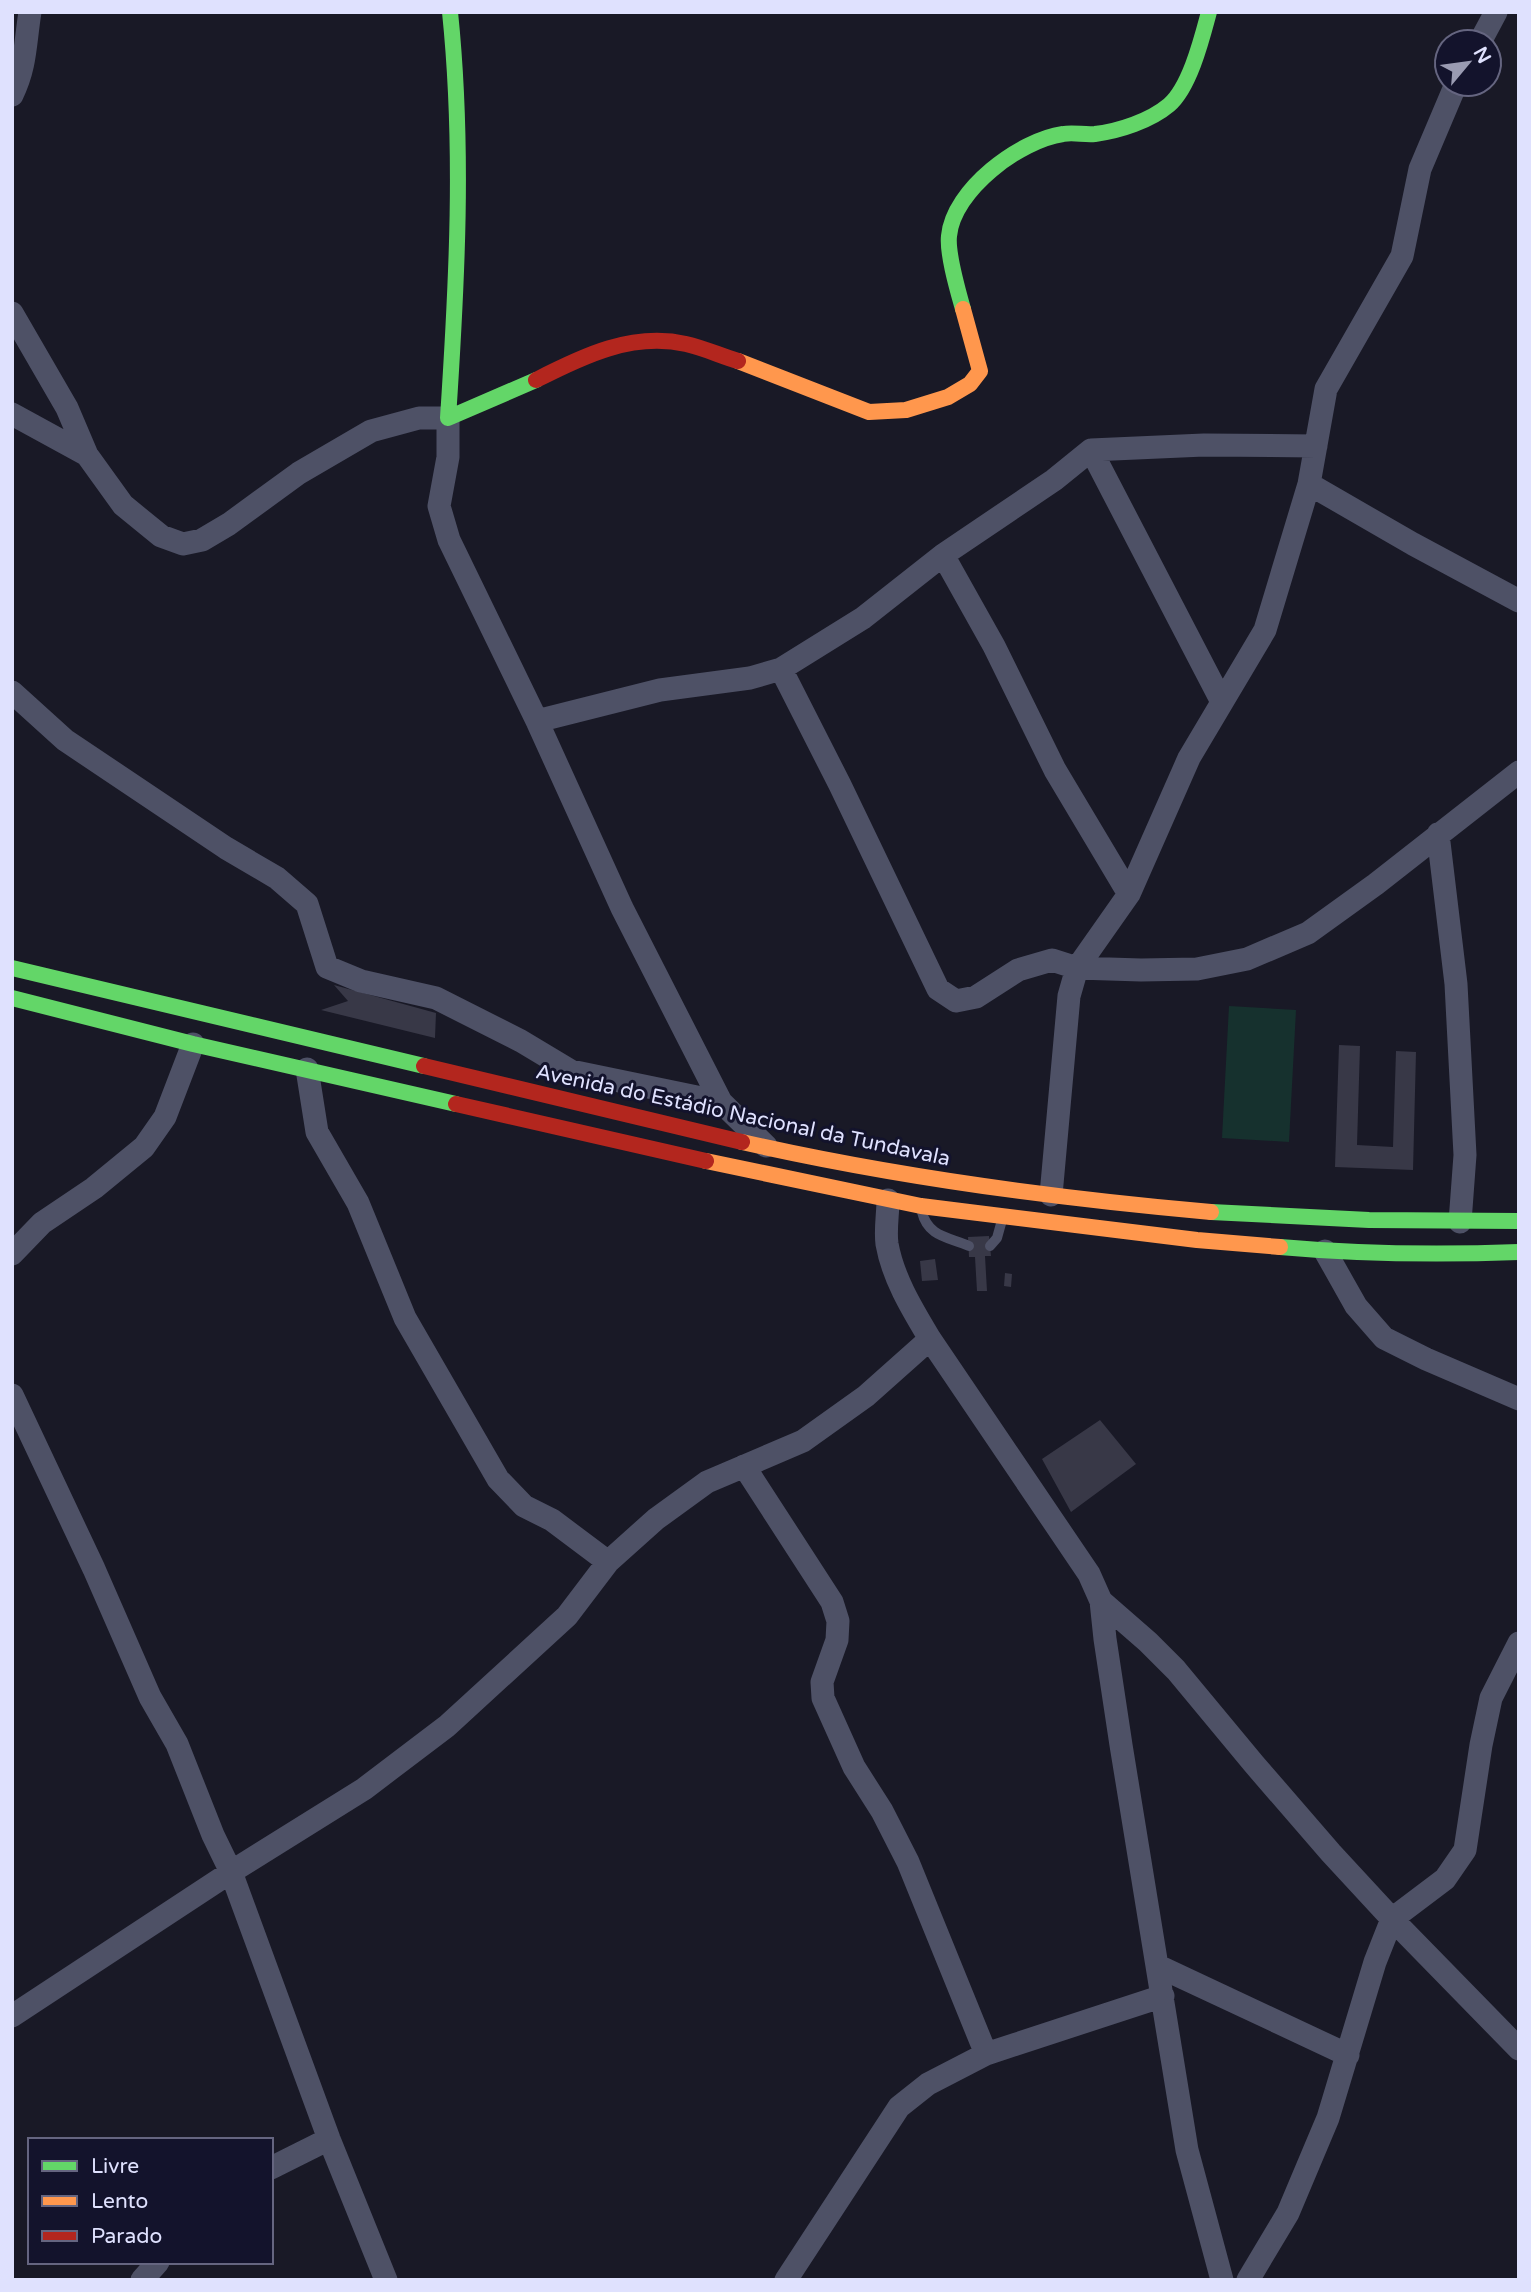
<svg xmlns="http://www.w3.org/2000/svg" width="1531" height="2292" font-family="'Varela Round',sans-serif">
<rect width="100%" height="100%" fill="#191926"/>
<path fill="#16312e" d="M 1229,1006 L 1296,1010 L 1289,1142 L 1222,1138 Z"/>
<path fill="#383847" d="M 334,985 L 436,1013 L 435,1038 L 321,1010 L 348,1001 Z
M 1339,1045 L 1360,1046 L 1357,1145 L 1393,1147 L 1396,1051 L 1416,1052 L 1413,1170 L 1335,1167 Z
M 989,1236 L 991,1256 L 985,1256 L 987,1291 L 977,1291 L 975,1257 L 969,1257 L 968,1237 Z
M 935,1259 L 938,1280 L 922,1281 L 920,1261 Z
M 1005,1273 L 1012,1274 L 1011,1287 L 1004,1286 Z
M 1100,1420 L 1136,1464 L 1071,1512 L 1042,1459 Z"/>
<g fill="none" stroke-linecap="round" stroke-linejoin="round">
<path stroke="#4e5166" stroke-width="10" d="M 922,1212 C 928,1237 949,1237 969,1246
M 990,1246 L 997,1238 L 1002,1220"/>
<path stroke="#4e5166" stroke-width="23" d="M 1480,42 L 1496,12
M 12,95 C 26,67 25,43 30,12
M 12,313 L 67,408 L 87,455
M 12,414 L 87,455 L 123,505 L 161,536 L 183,544 L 202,540 L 229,524 L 299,473 L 371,431 L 419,418 L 448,418 L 448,457 L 439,506 L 449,540 L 537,721 L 622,908 L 721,1102 L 766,1146
M 1091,450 L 1222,702
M 1309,484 L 1413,544 L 1519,601
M 943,555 L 994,646 L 1055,770 L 1129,894
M 781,669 L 840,785 L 938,989 L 956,1001 L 976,997 L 1018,970 L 1052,960 L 1077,968 L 1141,970 L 1197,969 L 1247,959 L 1308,933 L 1376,884 L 1519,772
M 12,692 L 65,740 L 226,848 L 277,878 L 307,904 L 327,967 L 361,981 L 436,998 L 521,1041 L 571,1071 L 721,1102
M 537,721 L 660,690 L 750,678 L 781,669 L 863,618 L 943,555 L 1054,480 L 1091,450 L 1204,445 L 1316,446
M 1438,834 L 1456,984 L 1465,1155 L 1460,1222
M 307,1069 L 317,1132 L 358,1203 L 405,1318 L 498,1479 L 524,1506 L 552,1520 L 608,1562
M 1051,1195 L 1069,996 L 1077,968 L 1129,894 L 1189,758 L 1265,630 L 1309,484 L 1326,389 L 1402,256 L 1420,169 L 1456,84
M 888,1200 C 888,1214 885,1230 887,1244 C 893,1278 912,1309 930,1339 L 1089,1574 L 1101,1601 L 1105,1639 L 1121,1745 L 1187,2150 L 1222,2280
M 1325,1251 L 1356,1306 L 1384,1338 L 1426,1359 L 1519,1399
M 12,1254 L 42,1223 L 94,1188 L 144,1147 L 165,1117 L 193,1044
M 12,1395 L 94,1569 L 150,1697 L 177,1744 L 213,1835 L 231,1872 L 329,2139 L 386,2280
M 744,1466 L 832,1602 L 838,1621 L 837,1640 L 822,1682 L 823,1698 L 854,1767 L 882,1811 L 908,1862 L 986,2054
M 1101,1601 L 1148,1642 L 1176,1670 L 1254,1764 L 1331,1853 L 1392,1919 L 1519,2049
M 1158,1966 L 1348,2055
M 12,2016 L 231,1872 L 364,1789 L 447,1726 L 567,1616 L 608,1562 L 656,1519 L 707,1482 L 803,1441 L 866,1396 L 930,1339
M 271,2168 L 329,2139
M 142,2280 L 158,2262
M 786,2280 L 899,2107 L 928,2084 L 986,2054 L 1163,1996
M 1248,2280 L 1288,2213 L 1328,2118 L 1375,1962 L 1392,1919 L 1445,1879 L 1465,1850 L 1481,1745 L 1491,1698 L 1519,1643"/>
<path stroke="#63d668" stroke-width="16" d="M 450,12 C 464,148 457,282 448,418 L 536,380
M 963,309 C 958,291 947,254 949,236 C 953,190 1020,140 1063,134 C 1073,132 1084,135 1095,134 C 1119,131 1150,121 1169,105 C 1190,87 1202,38 1209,12
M 12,968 L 424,1066
M 12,998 L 193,1044 L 456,1104
M 1211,1212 L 1369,1220 L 1519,1221
M 1280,1247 C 1359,1254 1439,1255 1519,1252"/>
<path stroke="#ff974d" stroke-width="16" d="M 738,361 L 869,412 L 906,410 L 948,397 L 970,384 L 980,371 L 963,309
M 742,1142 C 896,1177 1053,1198 1211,1212
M 706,1161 L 921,1206 L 1197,1240 L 1280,1247"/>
<path stroke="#b3261e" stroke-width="16" d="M 536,380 C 583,356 632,332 686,344 C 704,348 721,356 738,361
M 424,1066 L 742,1142
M 456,1104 L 706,1161"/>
</g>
<g text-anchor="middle" stroke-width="6" stroke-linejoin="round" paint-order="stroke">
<g font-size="21" fill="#dfe1fe" stroke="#13132c">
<text transform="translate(743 1115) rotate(12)" y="7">Avenida do Estádio Nacional da Tundavala</text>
</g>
</g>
<rect width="1531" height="2292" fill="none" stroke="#dfe1fe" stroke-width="28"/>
<rect x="28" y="2138" width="245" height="126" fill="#13132c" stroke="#656580" stroke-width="2"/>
<rect x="42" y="2161" width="35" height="10" fill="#63d668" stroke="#656580" stroke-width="2"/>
<text x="91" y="2173" font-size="21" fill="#dfe1fe">Livre</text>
<rect x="42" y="2196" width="35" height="10" fill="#ff974d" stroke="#656580" stroke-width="2"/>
<text x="91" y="2208" font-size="21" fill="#dfe1fe">Lento</text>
<rect x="42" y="2231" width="35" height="10" fill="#b3261e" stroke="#656580" stroke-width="2"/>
<text x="91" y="2243" font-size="21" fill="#dfe1fe">Parado</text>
<g transform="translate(1468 63) rotate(61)"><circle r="33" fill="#13132c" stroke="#656580" stroke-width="2"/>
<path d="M0-5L12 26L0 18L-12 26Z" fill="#9a9bb2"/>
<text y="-10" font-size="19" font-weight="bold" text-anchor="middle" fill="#dfe1fe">N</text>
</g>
</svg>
